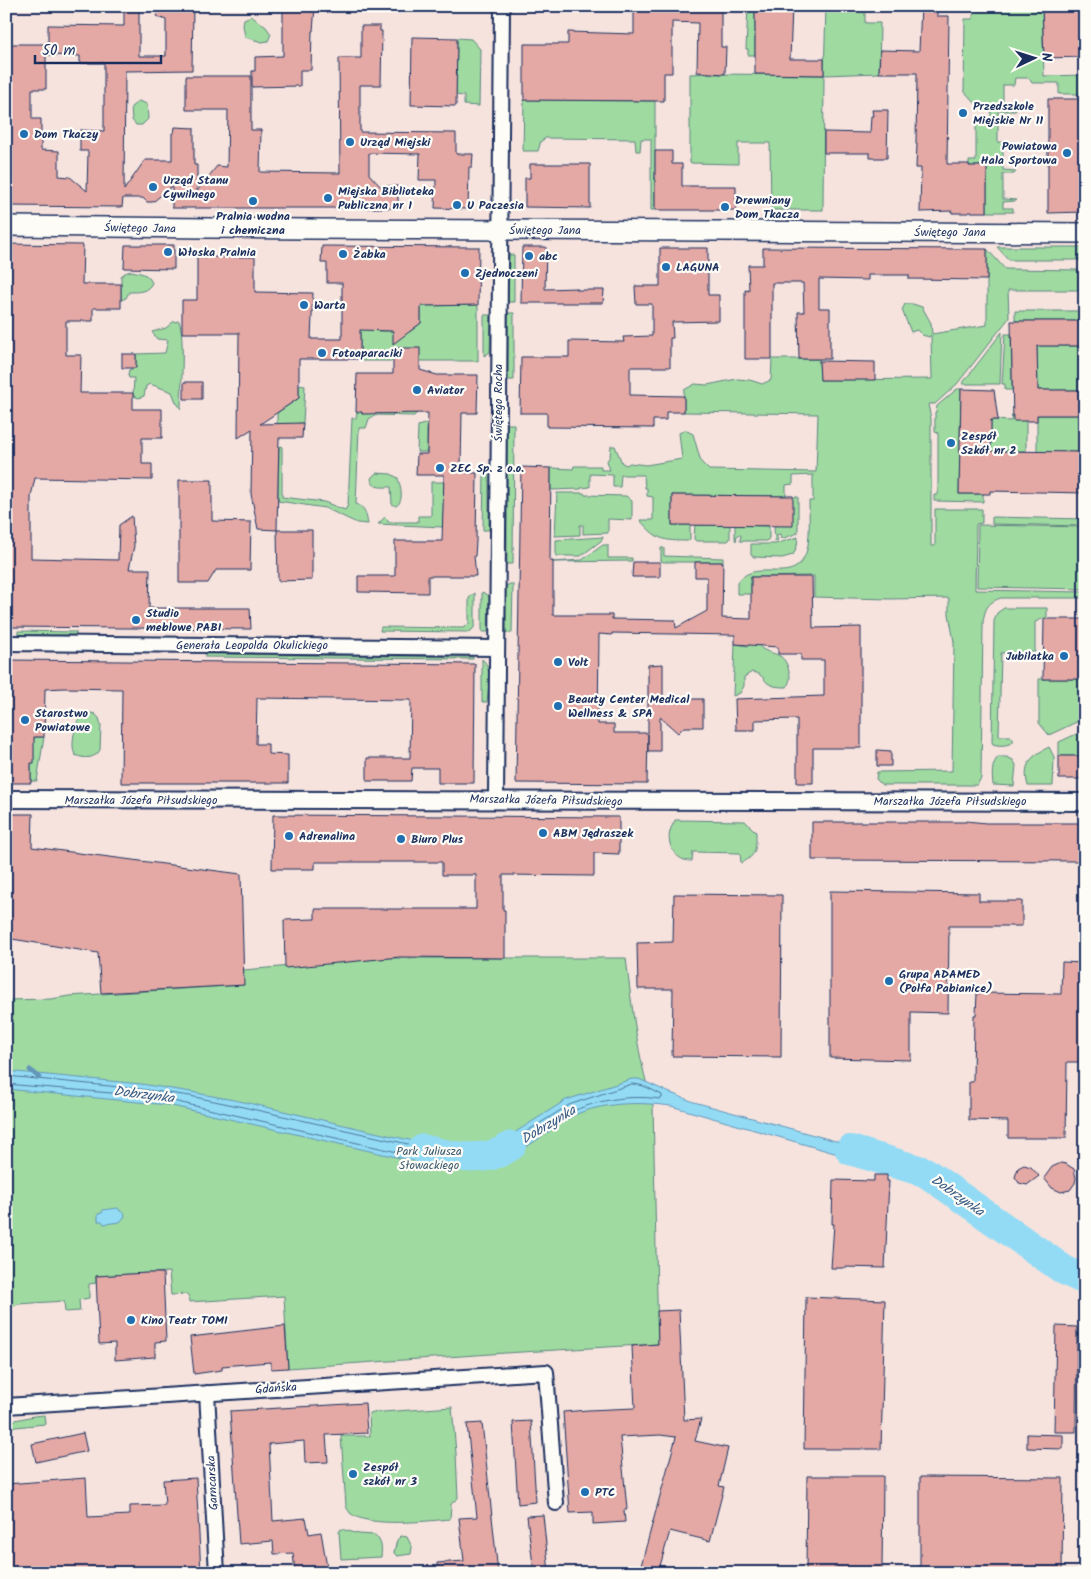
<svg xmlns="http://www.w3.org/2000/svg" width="1091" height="1579" font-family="Kalam,sans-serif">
<rect width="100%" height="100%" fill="#f6e3de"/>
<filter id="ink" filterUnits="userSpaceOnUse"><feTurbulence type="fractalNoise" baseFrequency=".02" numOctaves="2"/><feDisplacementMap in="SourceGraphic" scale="10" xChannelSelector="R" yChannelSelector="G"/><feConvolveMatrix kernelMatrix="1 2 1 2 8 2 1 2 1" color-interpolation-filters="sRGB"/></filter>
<g filter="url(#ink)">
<path fill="#9fdaa0" stroke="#5d847f" d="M 748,6 L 755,9 L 755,55 L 748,55 L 748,49 L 746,49 Z
M 826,6 L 865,6 L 865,23 L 880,23 L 879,73 L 824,75 L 823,210 L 771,210 L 770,143 L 738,143 L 738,164 L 690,163 L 690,74 L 712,73 L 713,74 L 824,75 Z
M 974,6 L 1042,6 L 1044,76 L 1085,75 L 1085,94 L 1059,94 L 1059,83 L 1032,83 L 1029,78 L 1015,78 L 1014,85 L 1003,85 L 1003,109 L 1016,109 L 1015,111 L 998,111 L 998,142 L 1015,142 L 1016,143 L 1014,145 L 1003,146 L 1003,170 L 1016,171 L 1014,174 L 1003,174 L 1003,199 L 1016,200 L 1015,201 L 1003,202 L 1003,208 L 1013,208 L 1013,212 L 987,212 L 987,166 L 969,166 L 969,161 L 976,161 L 976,123 L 991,122 L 991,104 L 976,104 L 964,91 L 965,19 L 973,19 Z
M 251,16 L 266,27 L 271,34 L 268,41 L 262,42 L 245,37 L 243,25 L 244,19 Z
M 457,38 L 471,39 L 480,49 L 479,106 L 464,105 L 464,96 L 456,95 Z
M 524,100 L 655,101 L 655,210 L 651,210 L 651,139 L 641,139 L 640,151 L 636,151 L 635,139 L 546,138 L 541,141 L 538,151 L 523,151 Z
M 139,101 L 147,104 L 148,119 L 142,125 L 136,125 L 132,120 L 131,107 Z
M 997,247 L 1085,247 L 1084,260 L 1009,260 Z
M 987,249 L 1005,269 L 1078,270 L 1078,290 L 1008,290 L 1009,318 L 957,384 L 935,404 L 928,404 L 931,419 L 931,546 L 935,546 L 935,509 L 982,509 L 982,523 L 976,524 L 975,590 L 1085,592 L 1085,598 L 1001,598 C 987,602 984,611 983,624 L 981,778 L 977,785 L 882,785 L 876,779 L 877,772 L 952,771 L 954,642 L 949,614 L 949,598 L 889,599 L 814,597 L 814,576 L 751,577 L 751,594 L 737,594 L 737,583 C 757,554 799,593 808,545 C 810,531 809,515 809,501 L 813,501 L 813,475 L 793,476 L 793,484 L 786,485 L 786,496 L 672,495 L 672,525 L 690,525 L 690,539 L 688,541 C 663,541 657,540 640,520 L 653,520 L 653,497 L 647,496 L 647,488 L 645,488 L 644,475 L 621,475 L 620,487 L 613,487 L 613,475 L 590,474 L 590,487 L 581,488 L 581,489 L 551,490 L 551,468 L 573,469 L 574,466 L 601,466 L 601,470 L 610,470 L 607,461 L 610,456 L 611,446 L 615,446 L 622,463 L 626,465 L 630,463 L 646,465 L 682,459 L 679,433 L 685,430 L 693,434 L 701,462 L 709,470 L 816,472 L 818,414 L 684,412 L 684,390 L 695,384 L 707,385 L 737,379 L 750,380 L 762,384 L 771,380 L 772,359 L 819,359 L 820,380 L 932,379 L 931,335 L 929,337 L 922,335 L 917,330 L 911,332 L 902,310 L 905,304 L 913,304 L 922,307 L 931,323 L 932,334 L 987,325 Z
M 509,255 L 514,255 L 514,302 L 508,302 Z
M 131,271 C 140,273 148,273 152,283 C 147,292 140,292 129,292 L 126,298 L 121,300 L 121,276 L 125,273 Z
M 478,305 L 478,361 L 362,361 L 362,359 L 360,359 L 360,326 L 377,331 L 411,331 L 421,323 L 421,306 Z
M 1015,311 L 1080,311 L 1080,321 L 1015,321 Z
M 508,313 L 514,313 L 514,380 L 508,380 Z
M 484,315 L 491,315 L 490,352 L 484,356 Z
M 179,321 C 185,335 181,390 181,409 L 176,402 L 172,392 L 150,384 L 146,386 L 144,396 L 139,398 L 133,396 L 134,378 L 129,378 L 128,374 L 129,370 L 136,367 L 136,354 L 165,353 L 168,340 L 157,339 L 152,332 L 166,328 L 173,322 Z
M 1002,332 L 1000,384 L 962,384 Z
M 1005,334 L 1011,334 L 1012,390 L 1005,390 L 1005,384 L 1002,384 Z
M 1037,346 L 1079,346 L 1079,390 L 1038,390 Z
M 299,385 L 305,386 L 303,423 L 277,425 L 277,413 L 299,398 Z
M 957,389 L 961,389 L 959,494 L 983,494 L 983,502 L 934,501 L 934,495 L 938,495 L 938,433 L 935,432 L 935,412 L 936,412 L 937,406 Z
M 357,411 L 380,413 L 417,413 L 414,416 L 375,415 L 369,419 L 366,428 L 359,428 L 356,504 C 366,507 366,515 368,524 L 357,523 L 325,508 L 278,501 L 279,447 L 282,446 L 282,497 L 324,502 L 345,510 L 348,505 L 352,418 L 356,418 Z
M 1012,415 L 1026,416 L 1026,451 L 1011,451 L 1011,467 L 990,467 L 991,420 L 1011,421 Z
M 1037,415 L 1079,415 L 1079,452 L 1037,452 Z
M 427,423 L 427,452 L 417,452 L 418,426 Z
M 507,424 L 514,424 L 513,564 L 507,564 Z
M 376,473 L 391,474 L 398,478 C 400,486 405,501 396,506 L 392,504 L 391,487 C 382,487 372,489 371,478 Z
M 484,473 L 489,473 L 489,530 L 483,530 Z
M 431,482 L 444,482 L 443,527 L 378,524 L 385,517 L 387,519 L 388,522 L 418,522 L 418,516 L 431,516 Z
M 557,493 L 584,493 L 585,495 L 626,496 L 632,501 L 632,520 L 608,519 L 608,533 L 583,534 L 583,525 L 580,525 L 580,535 L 555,536 Z
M 793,497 L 798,497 L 798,533 L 781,539 L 780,534 L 776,535 L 778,540 L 775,541 L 774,528 Z
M 992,517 L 1085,519 L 1085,526 L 992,524 Z
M 695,525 L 730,525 L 730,539 L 728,541 L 696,541 L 694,539 Z
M 735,525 L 769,526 L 769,538 L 767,541 L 740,541 L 741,535 L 737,535 L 736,541 L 735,539 Z
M 978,525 L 1085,527 L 1085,589 L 977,587 Z
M 603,537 L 602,540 L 581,556 L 556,556 L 556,540 Z
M 798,537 L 797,546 L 793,555 L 782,558 L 754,557 L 751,555 L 751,544 L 775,544 Z
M 603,545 L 608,545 L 608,558 L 632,558 L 632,561 L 553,562 L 582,560 Z
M 661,548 L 664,548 L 664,556 L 723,558 L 723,562 L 664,562 L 661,561 Z
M 510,584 L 513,584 L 512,633 L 506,633 L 506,586 Z
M 482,592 L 489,596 L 488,632 L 482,632 Z
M 475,593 L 475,625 L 473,629 L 469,632 L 380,631 L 381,627 L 463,628 L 469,624 L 469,598 Z
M 1004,608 L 1047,608 L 1047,617 L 1035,622 L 1035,652 L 1001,653 L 999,736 L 1010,736 L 1013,739 L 1013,742 C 1008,746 998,746 993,744 L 992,742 L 994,621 L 997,613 Z
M 18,631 L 76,632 L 76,635 L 18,635 Z
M 753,642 L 756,642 C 766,659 784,646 789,672 C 791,678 790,680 787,687 C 782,687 776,687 771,685 C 761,680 766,675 752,672 L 744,677 L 744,686 L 740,693 L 733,696 L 735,644 L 748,646 Z
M 205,654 L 473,657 L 473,659 L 205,657 Z
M 482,659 C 493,667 488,690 487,702 L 482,702 Z
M 1039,679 L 1085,679 L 1085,718 L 1049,735 L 1039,723 Z
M 87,712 L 95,714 L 99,718 L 101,725 L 100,750 C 95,759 84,759 75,755 C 70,745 75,724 81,714 Z
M 1085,730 L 1085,756 L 1059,756 L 1059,742 Z
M 34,737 L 44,737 L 37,781 L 31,781 L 31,763 Z
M 1049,747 L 1054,757 L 1053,786 L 1028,786 C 1022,764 1031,756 1049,747 Z
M 998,757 L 1007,757 L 1013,760 L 1016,765 L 1014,786 L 993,785 C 992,775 991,765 998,757 Z
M 675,820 L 745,821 L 756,832 C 756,848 757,856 741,863 L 740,853 L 693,852 L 692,861 C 677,862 666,846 670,831 C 671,827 674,823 675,820 Z
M 390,958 L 626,958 C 632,1008 638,1059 653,1106 L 658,1344 L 505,1353 L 288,1368 L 284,1296 L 189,1302 L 188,1294 L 171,1295 L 169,1272 L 96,1276 L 96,1283 L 89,1284 L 89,1298 L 79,1300 L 80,1311 L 65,1312 L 64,1301 L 18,1304 L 6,1310 L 6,1000 L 51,999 L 69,996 L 243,985 L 243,970 Z
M 452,1407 L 456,1453 L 458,1498 L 451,1504 L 450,1519 C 428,1521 367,1528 350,1513 C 349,1511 347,1509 346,1506 L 341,1436 L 370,1436 L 369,1413 Z
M 44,1415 L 45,1424 L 6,1428 L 6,1422 L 34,1416 Z
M 341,1529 L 359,1534 L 375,1535 C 382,1542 382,1548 381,1557 L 341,1559 L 339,1532 Z
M 401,1536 L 407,1537 L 412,1547 L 411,1554 L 397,1556 L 394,1553 L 397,1540 Z"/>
<path fill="#93dbf5" stroke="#6396b9" d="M 6,1071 L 141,1084 L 191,1092 L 244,1102 L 444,1148 L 463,1151 L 465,1170 L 440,1167 L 168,1105 L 6,1089 Z
M 632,1079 L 639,1079 L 668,1092 L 694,1102 L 890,1156 L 890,1169 L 671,1106 C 640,1102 609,1102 579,1113 C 560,1121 545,1136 527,1146 C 510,1156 493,1164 474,1169 L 473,1148 L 492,1144 L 511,1135 L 566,1100 Z
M 118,1208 L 120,1211 L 124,1212 L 125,1216 L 120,1222 L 104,1224 L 102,1221 L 98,1221 L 98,1214 L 102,1213 L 103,1210 Z"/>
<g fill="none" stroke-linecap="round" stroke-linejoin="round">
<path stroke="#4b749a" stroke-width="1" d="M 6,1076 L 140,1089 L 190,1096 L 243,1107 L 457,1155 L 458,1157 L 459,1162 L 456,1164 L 441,1162 L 169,1100 L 146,1096 L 6,1084
M 632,1084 C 643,1084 652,1090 662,1095 L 662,1098 L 660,1099 C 625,1094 586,1101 555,1121 C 532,1136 509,1156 481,1162 L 479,1161 L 479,1152 L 494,1149 L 513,1140 L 569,1105 Z"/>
<path stroke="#6396b9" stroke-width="5" d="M 30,1070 L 39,1077"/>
<path stroke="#93dbf5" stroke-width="30" d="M 423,1149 C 452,1156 484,1165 511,1146
M 850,1150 L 925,1172 L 1064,1270 L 1085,1280"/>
</g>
<path fill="#e4a9a5" stroke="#1b2f5e" d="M 124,6 L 139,6 L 139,56 L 166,56 L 166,20 L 156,16 L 160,6 L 193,6 L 192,70 L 125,71 L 124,190 L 145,160 L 172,160 L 172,133 L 174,133 L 175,127 L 194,128 L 194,165 L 197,165 L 197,191 L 217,166 L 227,167 L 228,110 L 186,110 L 186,76 L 251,76 L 251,130 L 261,130 L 260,172 L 340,173 L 339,58 L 361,58 L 361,26 L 380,26 L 380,31 L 382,31 L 381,85 L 360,85 L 360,132 L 456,133 L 456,154 L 473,154 L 472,167 L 469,167 L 468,209 L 435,208 L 436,180 L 419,180 L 420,154 L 369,153 L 369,174 L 380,186 L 398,186 L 398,208 L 172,208 L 172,186 L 153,202 L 147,202 L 143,198 L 123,198 L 122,207 L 6,206 L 6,44 L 46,44 L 46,89 L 32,89 L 32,119 L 41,119 L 41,150 L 59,151 L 59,176 L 70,177 L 87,191 L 88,151 L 80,151 L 80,130 L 104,131 L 104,63 L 80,63 L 80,56 L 47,55 L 46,42 L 48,42 L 48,25 L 124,26 Z
M 283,6 L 315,6 L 313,31 L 312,31 L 311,70 L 300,70 L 300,86 L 252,87 L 252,71 L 255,71 L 255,57 L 283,56 Z
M 634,6 L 670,6 L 670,8 L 721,6 L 721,47 L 726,47 L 725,74 L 697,72 L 698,23 L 672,22 L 672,73 L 664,73 L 664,101 L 524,100 L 524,44 L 568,44 L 568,32 L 634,34 Z
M 755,6 L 792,6 L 790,59 L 824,59 L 824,75 L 755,74 Z
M 921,6 L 937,6 L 937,16 L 949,16 L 947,164 L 969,164 L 969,166 L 987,166 L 987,212 L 969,212 L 969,213 L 952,213 L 952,211 L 920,212 L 921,168 L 916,168 L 917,144 L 916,144 L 917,73 L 879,73 L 880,50 L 919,51 Z
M 1042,6 L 1085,6 L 1085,57 L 1044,58 Z
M 412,37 L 457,38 L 456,106 L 411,105 Z
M 1048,99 L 1085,99 L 1085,212 L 1048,213 Z
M 872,110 L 888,110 L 887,158 L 870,158 L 870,153 L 824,153 L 824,132 L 870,133 L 871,116 L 873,116 Z
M 655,151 L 672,151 L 672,164 L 682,164 L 682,186 L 736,186 L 736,210 L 655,210 Z
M 530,164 L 590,164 L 590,208 L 525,207 L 525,178 L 530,178 Z
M 6,244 L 83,245 L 82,284 L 121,284 L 121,308 L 93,308 L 93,321 L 66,321 L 66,355 L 81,355 L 80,393 L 133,393 L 133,409 L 162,409 L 162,438 L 142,438 L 142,464 L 152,464 L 152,480 L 35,478 L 31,496 L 31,558 L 118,560 L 119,525 L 132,516 L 134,546 L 129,569 L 150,569 L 149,608 L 250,608 L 251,629 L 6,627 Z
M 125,245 L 174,245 L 174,269 L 124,268 Z
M 322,246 L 479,247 L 478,305 L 421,306 L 421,323 L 393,344 L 393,331 L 360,330 L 360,359 L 299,359 L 299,398 L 260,424 L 303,423 L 302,438 L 279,438 L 277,530 L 258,529 L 251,494 L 252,429 L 238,438 L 239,333 L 182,333 L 182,300 L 197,300 L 197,257 L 255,257 L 255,292 L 313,293 L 311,339 L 342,339 L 342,283 L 327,283 L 327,263 L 321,263 Z
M 522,247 L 546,247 L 545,289 L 577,288 L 577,290 L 604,290 L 603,303 L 521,303 Z
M 660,248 L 708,248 L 708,295 L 719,295 L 719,321 L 672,322 L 673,338 L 670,338 L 670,367 L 630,367 L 630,395 L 684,396 L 684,412 L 666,412 L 666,420 L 653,420 L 653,428 L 547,427 L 547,413 L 520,413 L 521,357 L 569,357 L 569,341 L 624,342 L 623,337 L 652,336 L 652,304 L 636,304 L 635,286 L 660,286 Z
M 763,248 L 987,249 L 987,280 L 909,279 L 909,275 L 868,275 L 868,280 L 819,279 L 819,308 L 830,308 L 830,359 L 799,359 L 798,312 L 804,312 L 803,283 L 772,283 L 772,359 L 745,359 L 745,290 L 749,291 L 748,265 L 763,265 Z
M 1011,321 L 1085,321 L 1085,346 L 1037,346 L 1038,390 L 1085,390 L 1085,415 L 1037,415 L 1037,421 L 1013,421 Z
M 393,348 L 420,348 L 420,370 L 437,375 L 478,375 L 477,413 L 462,413 L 461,466 L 467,466 L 467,473 L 477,473 L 476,541 L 475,556 L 474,556 L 476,576 L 428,576 L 428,593 L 358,592 L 358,576 L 395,576 L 395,541 L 442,541 L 444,475 L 416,475 L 417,454 L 427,454 L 428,413 L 362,414 L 362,412 L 356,412 L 357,374 L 393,374 Z
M 122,354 L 136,354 L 136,368 L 122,368 Z
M 819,361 L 875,362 L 875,380 L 820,380 Z
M 184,382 L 202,382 L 202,399 L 184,399 Z
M 961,389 L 994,390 L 998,420 L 991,420 L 991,451 L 1085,452 L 1085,493 L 990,491 L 990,494 L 959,494 Z
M 521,467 L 551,468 L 550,561 L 553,561 L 553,615 L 612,615 L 612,619 L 675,620 L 676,628 L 707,611 L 707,577 L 695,577 L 695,562 L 723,562 L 722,618 L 751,619 L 751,577 L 812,577 L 813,628 L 861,627 L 861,748 L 813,748 L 813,783 L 797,783 L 797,719 L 755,720 L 755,730 L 736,730 L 735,699 L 824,696 L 824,660 L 801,660 L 801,654 L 778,654 L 778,647 L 735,644 L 735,635 L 612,633 L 612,635 L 599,634 L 598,724 L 614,724 L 614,733 L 648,733 L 648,665 L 663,664 L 663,699 L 703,699 L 703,727 L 684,727 L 678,733 L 660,717 L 660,751 L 648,751 L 648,734 L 647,784 L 516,783 Z
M 179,480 L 212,480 L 212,521 L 251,522 L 250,570 L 216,570 L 208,583 L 179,583 Z
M 672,495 L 793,496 L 793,526 L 672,525 Z
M 277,530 L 312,530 L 312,580 L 278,581 Z
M 633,562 L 660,562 L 660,577 L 632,577 Z
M 1044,619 L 1085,619 L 1085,679 L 1043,679 Z
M 6,660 L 475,664 L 474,783 L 438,783 L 438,768 L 412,768 L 411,781 L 367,781 L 367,758 L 410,758 L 411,700 L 257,698 L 256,744 L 268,744 L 268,754 L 288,755 L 288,783 L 121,783 L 122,689 L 64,688 L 45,689 L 44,737 L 34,737 L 34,763 L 31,763 L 31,783 L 6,783 Z
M 877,750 L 891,751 L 891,766 L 877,766 Z
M 1059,756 L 1085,756 L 1085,779 L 1059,779 Z
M 6,814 L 33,814 L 32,847 L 241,874 L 244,985 L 101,993 L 98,953 L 6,938 Z
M 273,815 L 619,817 L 619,854 L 594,853 L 594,876 L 503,875 L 503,910 L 505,910 L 505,958 L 400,957 L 285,968 L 284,920 L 315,919 L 315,909 L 476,909 L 476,875 L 442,875 L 442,862 L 315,862 L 315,869 L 272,869 Z
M 966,821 L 986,823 L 1085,823 L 1085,861 L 812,860 L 812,822 L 966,822 Z
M 830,891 L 979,893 L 979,901 L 1022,901 L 1022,926 L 949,926 L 948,1013 L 911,1012 L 911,1060 L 830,1058 Z
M 674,894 L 782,895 L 781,1057 L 672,1056 L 673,989 L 638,989 L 637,943 L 673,942 Z
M 1062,962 L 1085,963 L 1085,1062 L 1067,1062 L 1066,1138 L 1008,1138 L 1008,1121 L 969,1120 L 969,1082 L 973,1082 L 974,1015 L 976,1015 L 977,993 L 1061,994 Z
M 1061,1163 L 1066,1164 L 1074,1169 L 1076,1178 L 1075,1183 L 1070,1190 L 1061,1192 L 1052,1188 L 1044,1178 L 1052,1167 Z
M 1024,1165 L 1031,1167 L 1039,1176 L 1027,1185 L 1019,1183 L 1015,1177 L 1018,1168 Z
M 874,1175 L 887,1175 L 887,1181 L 889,1181 L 885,1268 L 844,1267 L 844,1268 L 831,1268 L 834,1224 L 832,1224 L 833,1180 L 874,1181 Z
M 147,1273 L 163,1273 L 166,1341 L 155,1342 L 155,1357 L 115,1360 L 115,1343 L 99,1344 L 96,1276 Z
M 806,1297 L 885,1300 L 881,1449 L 804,1449 Z
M 679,1310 L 684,1420 L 701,1419 L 695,1441 L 728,1448 L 719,1486 L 724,1487 L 710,1541 L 670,1531 L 658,1573 L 639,1573 L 676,1437 L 660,1435 L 620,1437 L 627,1509 L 624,1510 L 625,1522 L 593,1524 L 593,1512 L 570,1513 L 563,1412 L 588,1410 L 635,1408 L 632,1346 L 658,1344 L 657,1311 Z
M 285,1326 L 288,1368 L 271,1369 L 270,1362 L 222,1366 L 222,1370 L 194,1374 L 190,1337 Z
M 1056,1326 L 1077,1327 L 1076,1432 L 1054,1432 Z
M 365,1403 L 367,1433 L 326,1435 L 328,1462 L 305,1463 L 304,1441 L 269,1444 L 273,1521 L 306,1518 L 309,1534 L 321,1532 L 328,1573 L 295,1573 L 293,1553 L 274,1554 L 273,1541 L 239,1544 L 230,1411 Z
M 531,1421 L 536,1502 L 518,1504 L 513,1422 Z
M 482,1423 L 498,1573 L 438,1573 L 437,1563 L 464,1561 L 459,1518 L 477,1517 L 467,1424 Z
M 83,1433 L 87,1451 L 36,1462 L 32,1444 Z
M 1027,1434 L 1063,1435 L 1063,1449 L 1027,1448 Z
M 807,1476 L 883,1476 L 882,1573 L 806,1573 Z
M 920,1477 L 1063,1478 L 1062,1573 L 920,1573 Z
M 86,1478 L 88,1517 L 130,1515 L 130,1506 L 165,1505 L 163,1480 L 196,1478 L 201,1573 L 6,1573 L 6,1484 Z
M 543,1515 L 549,1573 L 534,1573 L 527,1516 Z"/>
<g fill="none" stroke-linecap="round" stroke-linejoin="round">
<defs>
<path id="minor" d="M 6,643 L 497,648
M 496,799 L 502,6
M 207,1393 L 217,1573
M 6,1406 L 546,1372 L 556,1503"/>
<path id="tertiary" d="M 6,799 L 1085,802"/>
<path id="secondary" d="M 6,226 L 311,229 L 1085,233"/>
</defs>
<use href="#minor" stroke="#1b2f5e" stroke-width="18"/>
<use href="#tertiary" stroke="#1b2f5e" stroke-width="20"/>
<use href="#secondary" stroke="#1b2f5e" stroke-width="22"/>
<use href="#minor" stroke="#fdfcf7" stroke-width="14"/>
<use href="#tertiary" stroke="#fdfcf7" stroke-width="16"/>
<use href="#secondary" stroke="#fdfcf7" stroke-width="19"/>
</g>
</g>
<g fill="#1f6fb2" stroke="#fdfcf7" stroke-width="2">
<circle cx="963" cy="113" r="5"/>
<circle cx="24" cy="134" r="5"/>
<circle cx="350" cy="142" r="5"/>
<circle cx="1067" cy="153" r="5"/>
<circle cx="153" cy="187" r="5"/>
<circle cx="328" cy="198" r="5"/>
<circle cx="253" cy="201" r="5"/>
<circle cx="457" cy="205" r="5"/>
<circle cx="725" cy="207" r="5"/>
<circle cx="168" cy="252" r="5"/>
<circle cx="343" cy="254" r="5"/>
<circle cx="529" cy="256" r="5"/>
<circle cx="666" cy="267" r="5"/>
<circle cx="465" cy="273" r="5"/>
<circle cx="304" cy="305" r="5"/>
<circle cx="322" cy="353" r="5"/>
<circle cx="417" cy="390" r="5"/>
<circle cx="951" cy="443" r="5"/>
<circle cx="440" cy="468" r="5"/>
<circle cx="136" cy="620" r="5"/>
<circle cx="1064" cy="656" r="5"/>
<circle cx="558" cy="662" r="5"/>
<circle cx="558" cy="706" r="5"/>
<circle cx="25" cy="720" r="5"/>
<circle cx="543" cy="833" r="5"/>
<circle cx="289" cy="836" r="5"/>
<circle cx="401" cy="839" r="5"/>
<circle cx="889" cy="981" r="5"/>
<circle cx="131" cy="1320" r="5"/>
<circle cx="353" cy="1474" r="5"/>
<circle cx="585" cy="1492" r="5"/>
</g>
<g text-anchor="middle" stroke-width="4.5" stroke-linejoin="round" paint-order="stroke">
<g font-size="12" font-weight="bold" fill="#1b2f5e" stroke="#fdfcf7" text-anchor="start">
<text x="973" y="110">Przedszkole<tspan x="973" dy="14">Miejskie Nr 11</tspan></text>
<text x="34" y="138">Dom Tkaczy</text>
<text x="360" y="146">Urząd Miejski</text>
<text x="1057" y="150" text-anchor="end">Powiatowa<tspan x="1057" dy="14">Hala Sportowa</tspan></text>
<text x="163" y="184">Urząd Stanu<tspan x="163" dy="14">Cywilnego</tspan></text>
<text x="338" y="195">Miejska Biblioteka<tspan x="338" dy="14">Publiczna nr 1</tspan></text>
<text x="735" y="204">Drewniany<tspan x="735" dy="14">Dom Tkacza</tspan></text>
<text x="467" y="209">U Paczesia</text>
<text x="253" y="220" text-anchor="middle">Pralnia wodna<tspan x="253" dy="14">i chemiczna</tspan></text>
<text x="178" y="256">Włoska Pralnia</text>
<text x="353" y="258">Żabka</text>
<text x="539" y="260">abc</text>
<text x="676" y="271">LAGUNA</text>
<text x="475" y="277">Zjednoczeni</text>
<text x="314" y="309">Warta</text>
<text x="332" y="357">Fotoaparaciki</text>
<text x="427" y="394">Aviator</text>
<text x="961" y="440">Zespół<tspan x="961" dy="14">Szkół nr 2</tspan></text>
<text x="450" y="472">ZEC Sp. z o.o.</text>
<text x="146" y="617">Studio<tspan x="146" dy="14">meblowe PABI</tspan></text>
<text x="1054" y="660" text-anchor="end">Jubilatka</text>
<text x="568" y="666">Volt</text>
<text x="568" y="703">Beauty Center Medical<tspan x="568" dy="14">Wellness &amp; SPA</tspan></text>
<text x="35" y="717">Starostwo<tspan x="35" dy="14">Powiatowe</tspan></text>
<text x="553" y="837">ABM Jędraszek</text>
<text x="299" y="840">Adrenalina</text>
<text x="411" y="843">Biuro Plus</text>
<text x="899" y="978">Grupa ADAMED<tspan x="899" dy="14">(Polfa Pabianice)</tspan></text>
<text x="141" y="1324">Kino Teatr TOMI</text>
<text x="363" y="1471">Zespół<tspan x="363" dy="14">szkół nr 3</tspan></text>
<text x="595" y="1496">PTC</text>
</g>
<g font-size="12" fill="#1b2f5e" stroke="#fdfcf7">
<text transform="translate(140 228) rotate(1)" y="4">Świętego Jana</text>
<text x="545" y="234">Świętego Jana</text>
<text x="950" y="236">Świętego Jana</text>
<text transform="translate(498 403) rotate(-90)" y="4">Świętego Rocha</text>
<text x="252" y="649">Generała Leopolda Okulickiego</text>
<text x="141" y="804">Marszałka Józefa Piłsudskiego</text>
<text transform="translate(546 800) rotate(1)" y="4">Marszałka Józefa Piłsudskiego</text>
<text x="950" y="805">Marszałka Józefa Piłsudskiego</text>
<text transform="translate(276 1388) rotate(-4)" y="4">Gdańska</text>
<text transform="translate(212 1483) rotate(-93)" y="4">Garncarska</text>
</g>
<g font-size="12" fill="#3c5a6e" stroke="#fdfcf7">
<text x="429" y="1155">Park Juliusza<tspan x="429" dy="14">Słowackiego</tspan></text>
</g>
<g font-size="14" font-style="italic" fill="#395a84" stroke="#fdfcf7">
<text transform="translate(144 1094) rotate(7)" y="5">Dobrzynka</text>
<text transform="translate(548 1124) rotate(-31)" y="5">Dobrzynka</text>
<text transform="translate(958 1195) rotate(35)" y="5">Dobrzynka</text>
</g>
</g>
<rect width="1091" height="1579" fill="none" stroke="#fdfcf7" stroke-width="25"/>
<rect x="12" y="12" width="1066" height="1554" fill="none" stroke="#1b2f5e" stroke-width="2" filter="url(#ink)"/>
<g transform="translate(1034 58) rotate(86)" stroke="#fdfcf7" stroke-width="4" paint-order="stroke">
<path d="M0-4L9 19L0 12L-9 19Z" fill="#1b2f5e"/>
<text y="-8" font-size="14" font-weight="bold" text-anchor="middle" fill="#1b2f5e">N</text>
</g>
<path d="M35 55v8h126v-8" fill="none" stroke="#1b2f5e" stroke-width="2.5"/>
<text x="42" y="55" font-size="15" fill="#1b2f5e" stroke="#fdfcf7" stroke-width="4" paint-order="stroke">50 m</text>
</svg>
